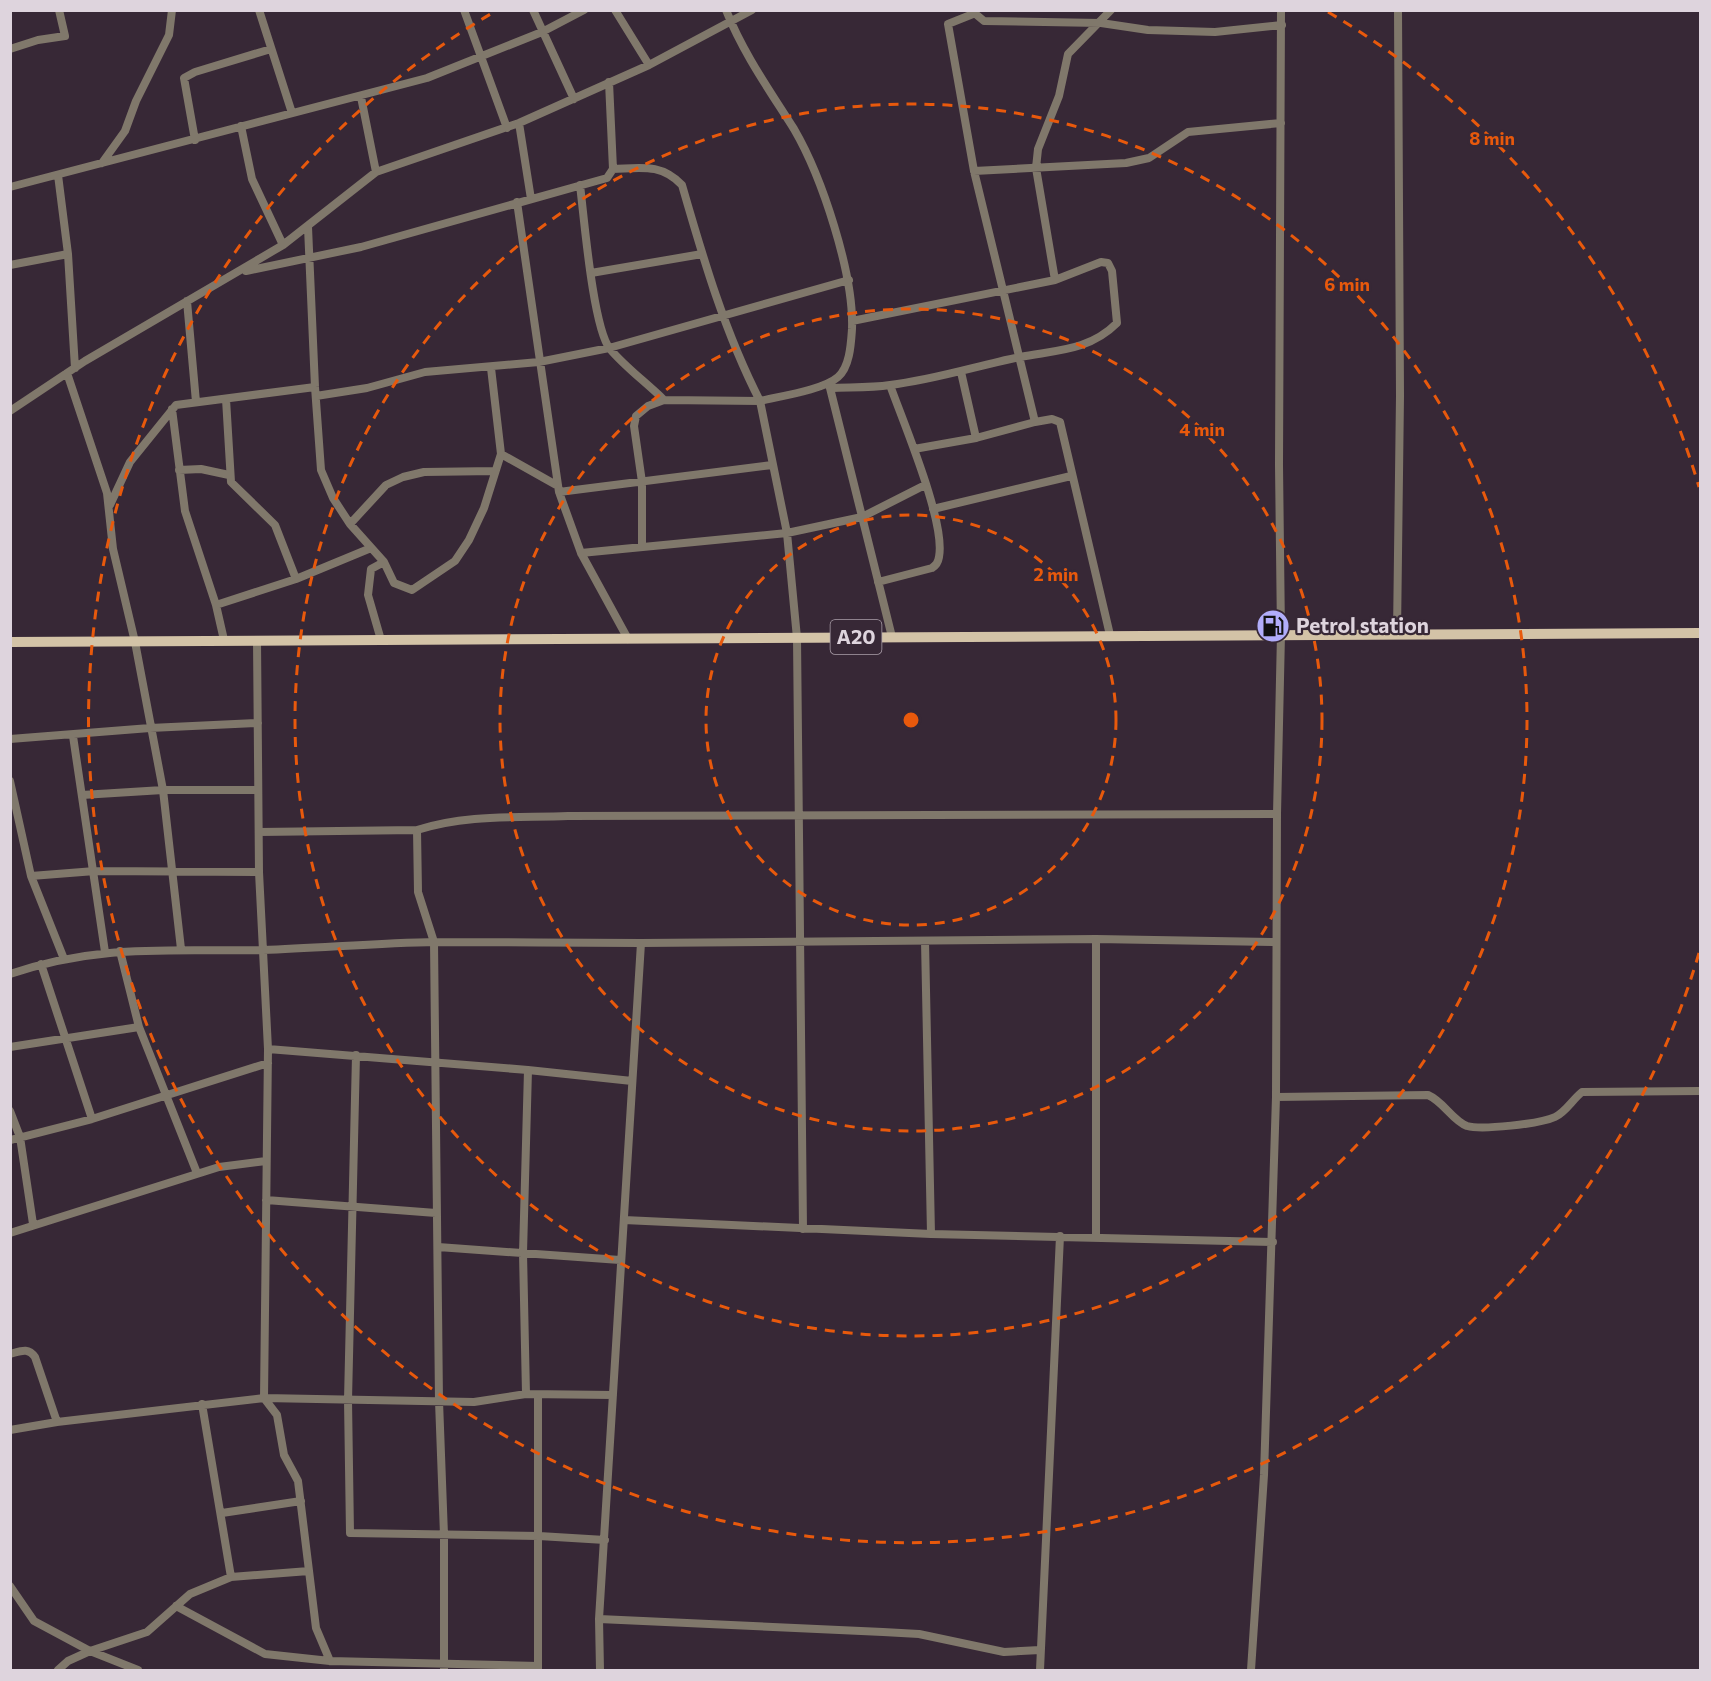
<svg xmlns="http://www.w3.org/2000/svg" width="1711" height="1681" font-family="Commissioner,sans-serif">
<rect width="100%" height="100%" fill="#372836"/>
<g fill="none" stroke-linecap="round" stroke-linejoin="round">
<path stroke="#80786b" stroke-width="8" d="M 259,10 L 292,113
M 464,10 L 507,128
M 533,10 L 574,99
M 615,10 L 649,65
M 726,10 C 743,53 770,91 794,129 C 822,177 854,274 852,329 C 851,343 850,367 838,377 C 823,390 781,396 760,401 L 787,533 L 797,638 L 803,1229
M 972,11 L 984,21 L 1101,23 L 1148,30 L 1215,32 L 1282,25
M 973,14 L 948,24 L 974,171 L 1035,422
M 10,49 L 38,40 L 65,36 L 59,10
M 361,97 L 376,172
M 519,123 L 531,199
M 241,126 L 252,179 L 283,245
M 195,140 L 184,78 L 195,72 L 271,49
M 102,163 L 125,131 L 136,101 L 169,35 L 172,10
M 974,171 L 1126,163 L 1149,158 L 1188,132 L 1281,123
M 58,175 L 68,254 L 75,368
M 580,185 C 584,217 593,328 610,349 C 626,368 647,383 664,400 L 760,401 C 725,333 703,258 682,185 C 661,163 641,168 613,169
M 10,187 L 427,78 L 542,32 L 584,10
M 517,202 L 559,492 L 581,553 L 628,639
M 308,227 L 315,387 L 321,470 L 333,498 L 350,524 L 384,562 L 371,569 L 368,595 L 381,640
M 10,265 L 68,254
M 246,271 L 361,247 L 607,178 L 613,169 L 609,82
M 591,273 L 702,254
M 1055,280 L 1036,168 L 1038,149 L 1059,96 L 1068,54 L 1111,10
M 187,301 L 196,402
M 961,372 L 976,438
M 67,373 L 107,493 L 113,549 L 135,642 L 163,790 L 181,949
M 829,384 L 892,637
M 830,388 C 850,387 870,388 890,385 C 934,380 976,366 1020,357 C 1056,350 1089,351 1117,323 L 1112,271 L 1108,263 L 1101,262 L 1055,280 L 852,321
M 316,396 L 367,388 L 425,372 L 539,362 L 609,348 L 849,280
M 226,399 L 231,482 L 275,525 L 296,579
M 172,409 L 185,511 L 216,605 L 224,640
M 10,411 L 85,361 L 283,245 L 376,172 L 519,123 L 649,65 L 752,10
M 914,449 L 976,438 L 1035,422 L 1052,419 L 1060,422 L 1110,635
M 501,454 L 558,486
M 179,470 L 201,469 L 229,475
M 559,492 L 772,465
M 110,505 L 130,462 L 176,405 L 315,387
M 933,509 L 1071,476
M 350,524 L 386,485 L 403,477 L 424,472 L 495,471
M 642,547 L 642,482 L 634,426 L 636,416 L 648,406 L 664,400
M 581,553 L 787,533 L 862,517 L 925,485
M 384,562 L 394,583 L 412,590 L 455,561 L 469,540 L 484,508 L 501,454 L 491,368
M 878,582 L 932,568 C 936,565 938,563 939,557 C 946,522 903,422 890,385
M 216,605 L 296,579 L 371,548
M 1397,633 L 1400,396 L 1398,10
M 257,640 L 259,872 L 268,1049 L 264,1398 L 277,1415 L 284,1455 L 298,1481 L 316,1628 L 330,1661
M 73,736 L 105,952
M 10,739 L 150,728 L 258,723
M 10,781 L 31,876 L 64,959
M 82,795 L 163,790 L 257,790
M 417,830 L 418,892 L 434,942 L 439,1401 L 444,1535 L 444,1670
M 259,832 L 417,830 C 466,814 518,818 568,816 L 1277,814
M 31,876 L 95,871 L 259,872
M 1096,939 L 1096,1238
M 925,941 L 931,1234
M 120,951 L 139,1027 L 197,1173
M 41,964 L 92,1119
M 10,974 C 101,943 171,952 263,950 C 321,948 378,943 436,942 C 504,942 573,943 641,943
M 10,1047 L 139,1027
M 268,1049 L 528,1070
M 356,1055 L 348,1400 L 350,1533 L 539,1536 L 605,1540
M 1276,1097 L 1428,1095 C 1444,1102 1452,1120 1467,1126 C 1482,1130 1540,1124 1555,1117 C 1566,1112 1572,1100 1582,1092 L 1700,1091
M 10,1111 L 20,1137 L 33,1224
M 10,1140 L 92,1119 L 268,1063
M 266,1200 L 436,1213
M 624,1220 L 931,1234 L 1273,1242
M 10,1233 L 219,1167 L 266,1161
M 438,1247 L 620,1260
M 10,1354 C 21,1351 28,1347 35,1357 L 57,1422
M 526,1394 L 523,1253 L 528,1070 L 632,1081
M 202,1404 L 231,1577
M 10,1430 L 57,1422 L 264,1398 L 474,1402 L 526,1394 L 613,1395
M 222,1513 L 301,1501
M 10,1586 L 34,1621 L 90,1651 L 138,1670
M 176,1606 L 265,1654 L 330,1661 L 538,1666
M 599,1619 L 883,1632 L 919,1634 L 1004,1652 L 1040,1650
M 58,1670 L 68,1661 L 90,1651 L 147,1632 L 190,1594 L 231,1577 L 309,1571
M 538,1670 L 538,1395
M 600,1670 L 599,1619 L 641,943 L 1096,939 L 1276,942
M 1040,1670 L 1060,1236
M 1251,1670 L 1264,1475 L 1276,1097 L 1277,814 L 1281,634 L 1279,465 L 1281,10"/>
<path stroke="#d3c3a7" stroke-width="10" d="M 10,642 L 1700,633"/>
</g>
<g fill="none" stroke="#e8590c" stroke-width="3" stroke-dasharray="10 8">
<circle cx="911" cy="720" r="205"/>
<circle cx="911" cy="720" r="411"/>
<circle cx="911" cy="720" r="616"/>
<path d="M1699 953A822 822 0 1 1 494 12M1328 12A822 822 0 0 1 1699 487"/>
</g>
<defs>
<symbol id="fuel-disc" viewBox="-11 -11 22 22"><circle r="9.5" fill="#b1adfa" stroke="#372836"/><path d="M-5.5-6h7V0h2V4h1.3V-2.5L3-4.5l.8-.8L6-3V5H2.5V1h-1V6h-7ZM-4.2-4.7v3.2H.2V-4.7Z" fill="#111"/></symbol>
</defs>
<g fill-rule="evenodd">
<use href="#fuel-disc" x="1254" y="607" width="38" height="38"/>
</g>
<g text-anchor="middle" stroke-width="4.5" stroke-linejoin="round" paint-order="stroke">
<rect fill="#372836" stroke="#aca0ab" stroke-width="1.5" x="830.5" y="620" width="51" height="34" rx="4.5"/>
<g font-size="20" font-weight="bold" fill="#ded4dd">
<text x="856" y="644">A20</text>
</g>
<g font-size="21" font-weight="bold" fill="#ded4dd" stroke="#372836" text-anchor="start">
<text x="1296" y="633">Petrol station</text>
</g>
</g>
<circle cx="911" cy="720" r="9" fill="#e8590c" stroke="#372836" stroke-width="3"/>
<g font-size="18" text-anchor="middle" font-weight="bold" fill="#e8590c" stroke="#372836" stroke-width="4.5" stroke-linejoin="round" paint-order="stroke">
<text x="1492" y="145">8 min</text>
<text x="1347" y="291">6 min</text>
<text x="1202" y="436">4 min</text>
<text x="1056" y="581">2 min</text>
</g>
<rect width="1711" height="1681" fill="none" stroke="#ded4dd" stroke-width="24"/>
</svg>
